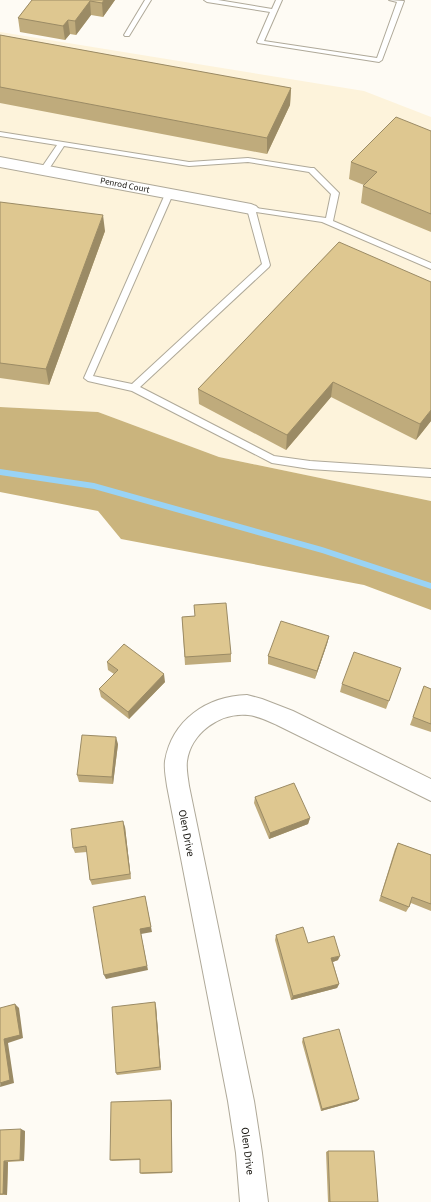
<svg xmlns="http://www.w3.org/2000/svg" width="431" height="1202" font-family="'Source Sans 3',sans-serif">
<rect width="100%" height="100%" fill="#fefbf4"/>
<path fill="#fdf3db" d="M 0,32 L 364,91 L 431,117 L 431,501 L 219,457 L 98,412 L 0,407 Z"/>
<path fill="#cab47d" d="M 0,407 L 98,412 L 219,457 L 431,501 L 431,610 L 364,585 L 121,539 L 98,511 L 0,492 Z"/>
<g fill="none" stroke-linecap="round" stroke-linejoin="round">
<path fill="#99d3f5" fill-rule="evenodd" d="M 0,469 L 94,483 L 322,547 L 431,583 L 431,589 L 322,553 L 94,489 L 0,475 Z"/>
<defs>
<path id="lane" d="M 145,0 L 151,0 L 129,36 L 125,36 L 124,35 Z
M 204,0 L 218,0 L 272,9 L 276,0 L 282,0 L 264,41 L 377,58 L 397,2 L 389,0 L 404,1 L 382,60 L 379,62 L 258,43 L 257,42 L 270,12 L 207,2 Z
M 0,132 L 189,162 L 248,158 L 311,168 L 314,168 L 339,193 L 333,221 L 431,263 L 431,269 L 322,222 L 256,212 L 270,265 L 269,267 L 140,387 L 274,456 L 310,461 L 431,469 L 431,477 L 310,469 L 272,463 L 132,391 L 88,381 L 84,378 L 166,192 L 169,192 L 173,194 L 93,376 L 132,384 L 262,264 L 247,209 L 248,207 L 326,218 L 331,194 L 309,172 L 248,162 L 189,166 L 64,146 L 47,172 L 44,172 L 40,170 L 57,145 L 0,136 Z"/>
<path id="street" d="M 0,157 L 251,204 L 256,206 L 259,209 L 256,212 L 251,214 L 0,167 Z
M 247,695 L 262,699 L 293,711 L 431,779 L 431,801 L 277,725 C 268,721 258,716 248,715 C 220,712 191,733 187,761 C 186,769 188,778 189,786 L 254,1101 L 262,1153 L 268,1202 L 240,1202 L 236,1153 L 228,1101 L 167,786 C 166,778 164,769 165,761 C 172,720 207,696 247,695 Z"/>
</defs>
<use href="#lane" stroke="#afa999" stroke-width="2"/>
<use href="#street" stroke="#afa999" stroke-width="2"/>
<use href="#lane" fill="#fff" fill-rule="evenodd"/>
<use href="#street" fill="#fff" fill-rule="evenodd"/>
</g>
<path fill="#bfab7c" d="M 32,0 L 115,0 L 103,17 L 91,15 L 76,35 L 70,34 L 65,40 L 20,32 L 18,18 Z
M 0,35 L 291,88 L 290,105 L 267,154 L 0,103 Z
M 431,131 L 431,232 L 361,203 L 363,186 L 364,185 L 349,179 L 351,162 Z
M 0,202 L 105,231 L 49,385 L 0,378 Z
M 339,242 L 431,421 L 416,440 L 331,397 L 286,450 L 199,404 L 198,389 Z
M 194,605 L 231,654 L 231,662 L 185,665 L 182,617 L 195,616 Z
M 329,636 L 327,644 L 315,679 L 268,664 L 268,656 Z
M 107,662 L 165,682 L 129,719 L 101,697 L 99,689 L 114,674 L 108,670 Z
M 401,668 L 386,709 L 340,692 L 342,684 Z
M 424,686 L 431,689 L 431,732 L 410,725 Z
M 118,744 L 113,784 L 79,782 L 77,775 Z
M 255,797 L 310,818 L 308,824 L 269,839 L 254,803 Z
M 125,827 L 131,879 L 92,885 L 90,880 L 87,852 L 75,853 L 73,848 Z
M 398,843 L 431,855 L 431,911 L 411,903 L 409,907 L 406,912 L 379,901 L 395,849 Z
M 276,935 L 308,943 L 338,960 L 333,962 L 339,984 L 337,988 L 291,1000 L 275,940 Z
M 155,1002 L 156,1006 L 161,1070 L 117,1075 L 116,1073 Z
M 303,1038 L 359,1099 L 357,1101 L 321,1111 L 302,1042 Z
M 172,1103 L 172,1173 L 142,1174 L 140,1173 L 140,1160 L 112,1161 L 110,1160 Z
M 0,1130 L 25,1131 L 24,1161 L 8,1162 L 7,1195 L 0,1195 Z
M 328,1151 L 378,1202 L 328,1202 L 326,1152 Z"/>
<path fill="#9b8b65" d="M 104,0 L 115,0 L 103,17 L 102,3 Z
M 90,1 L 91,15 L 76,35 L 75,21 Z
M 68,20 L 70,34 L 65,40 L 63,26 Z
M 291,88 L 290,105 L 267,154 L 267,138 Z
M 103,215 L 105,231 L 49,385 L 46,369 Z
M 333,382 L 331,397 L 286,450 L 287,435 Z
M 431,410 L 431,421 L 416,440 L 420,424 Z
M 329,636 L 327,644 L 315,679 L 317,671 Z
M 164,674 L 165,682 L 129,719 L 128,712 Z
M 116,737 L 118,744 L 113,784 L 112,777 Z
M 310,818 L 308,824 L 269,839 L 270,833 Z
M 123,821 L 125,827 L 131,879 L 130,874 Z
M 145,896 L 152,932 L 141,934 L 148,970 L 106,979 L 104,975 Z
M 340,956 L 338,960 L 330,963 L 331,958 Z
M 339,984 L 337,988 L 291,1000 L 293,996 Z
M 155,1002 L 156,1006 L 161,1070 L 160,1067 Z
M 15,1004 L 19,1008 L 23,1038 L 8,1043 L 14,1083 L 0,1087 L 4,1039 Z
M 359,1099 L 357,1101 L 321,1111 L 322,1109 Z
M 171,1100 L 172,1103 L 172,1173 L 172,1172 Z
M 21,1129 L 25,1131 L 24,1161 L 20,1160 Z
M 4,1161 L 8,1162 L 7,1195 L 3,1194 Z"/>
<path fill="#dec790" stroke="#9b8b65" d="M 32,0 L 104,0 L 102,3 L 90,1 L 75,21 L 68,20 L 63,26 L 18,18 Z
M 0,35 L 291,88 L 267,138 L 0,87 Z
M 396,117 L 431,131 L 431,214 L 363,186 L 377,172 L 351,162 Z
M 0,202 L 103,215 L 46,369 L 0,363 Z
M 339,242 L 431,282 L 431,410 L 420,424 L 333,382 L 287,435 L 198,389 Z
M 226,603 L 231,654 L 185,657 L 182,617 L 195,616 L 194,605 Z
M 281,621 L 329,636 L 317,671 L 268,656 Z
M 124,644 L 164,674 L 128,712 L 99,689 L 118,670 L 107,662 Z
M 354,652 L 401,668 L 389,701 L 342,684 Z
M 424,686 L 431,689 L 431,724 L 413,717 Z
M 82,735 L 116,737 L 112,777 L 77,775 Z
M 294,783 L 310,818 L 270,833 L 255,797 Z
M 123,821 L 130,874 L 90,880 L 86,846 L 73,848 L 71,829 Z
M 398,843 L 431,855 L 431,904 L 412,897 L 409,907 L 381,896 Z
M 145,896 L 151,927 L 140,929 L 147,966 L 104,975 L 93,907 Z
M 303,927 L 308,943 L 334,936 L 340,956 L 331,958 L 339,984 L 293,996 L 276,935 Z
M 155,1002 L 160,1067 L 116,1073 L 112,1007 Z
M 15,1004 L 20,1035 L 4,1039 L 10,1080 L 0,1083 L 0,1008 Z
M 339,1029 L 359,1099 L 322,1109 L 303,1038 Z
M 171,1100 L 172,1172 L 140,1173 L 140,1159 L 110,1160 L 111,1102 Z
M 21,1129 L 20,1160 L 4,1161 L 3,1194 L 0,1194 L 0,1130 Z
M 328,1151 L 374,1151 L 378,1202 L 330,1202 Z"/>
<g text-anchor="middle" stroke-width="3" stroke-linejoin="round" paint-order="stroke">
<g font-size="9" fill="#15130d" stroke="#fff">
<text transform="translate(125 185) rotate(11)" y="3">Penrod Court</text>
</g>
<g font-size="11" fill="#15130d" stroke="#fff">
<text transform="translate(187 833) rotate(79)" y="4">Olen Drive</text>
<text transform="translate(248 1151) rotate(83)" y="4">Olen Drive</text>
</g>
</g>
</svg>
